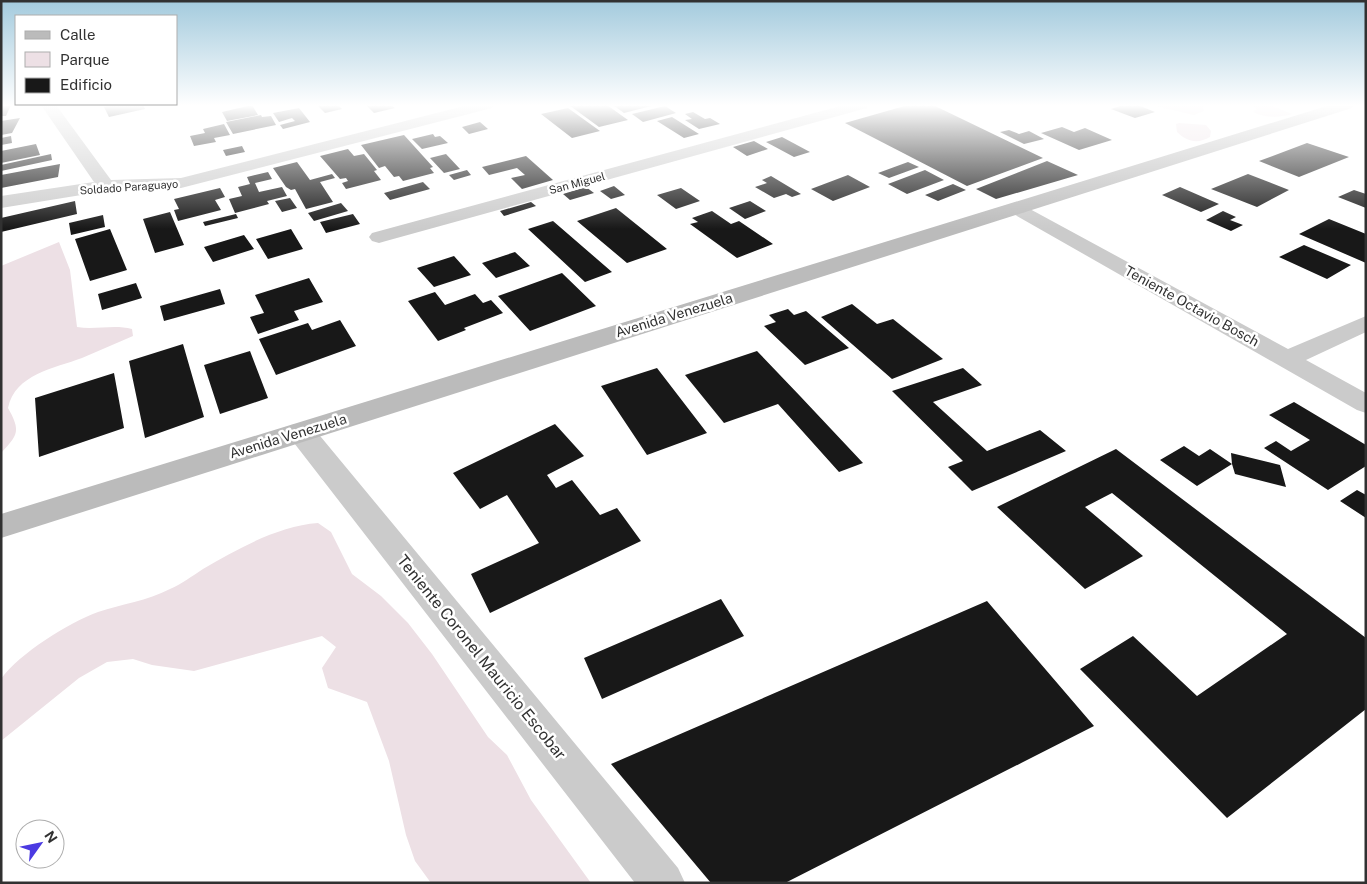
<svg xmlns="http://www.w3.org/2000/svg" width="1367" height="884" font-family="'Public Sans',sans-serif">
<rect width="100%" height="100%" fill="#fff"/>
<path fill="#ede0e5" d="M 1151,105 L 1203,105 L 1204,111 L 1194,115 Z
M 1252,105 L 1270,105 L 1292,114 C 1278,118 1266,118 1253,112 L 1257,109 Z
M 1179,123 L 1206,125 L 1211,131 L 1210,137 C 1198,144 1187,142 1177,132 L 1176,124 Z
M 59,242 L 70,270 L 77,327 C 96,330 114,324 132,329 L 133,336 C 116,343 99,351 82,358 C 55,368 15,374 8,408 C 21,431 18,435 1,453 L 1,266 Z
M 318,523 L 331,532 L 352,574 L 381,596 L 408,623 L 432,654 L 488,737 L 507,755 L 531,800 L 591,883 L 431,883 L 415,861 L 406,835 L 389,761 L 367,702 L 328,688 L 322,668 L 336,647 L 322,636 L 194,671 L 152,665 L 133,659 L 107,662 L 79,678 L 1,741 L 1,679 C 20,653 68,623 98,612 C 122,604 147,601 170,589 C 182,584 192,576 203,569 C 237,549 278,526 318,523 Z"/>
<path fill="#181818" d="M 1,105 L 11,105 L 6,116 L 1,116 Z
M 113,105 L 143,105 L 145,109 L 109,117 L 104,107 Z
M 252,105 L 258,115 L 227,121 L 222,112 Z
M 317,105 L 338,105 L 342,109 L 325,113 Z
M 366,105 L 391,105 L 395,108 L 374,113 Z
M 569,105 L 607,105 L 628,120 L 599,127 Z
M 613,105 L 651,105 L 651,106 L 624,113 Z
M 908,105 L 933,105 L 1043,158 L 967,186 L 845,123 Z
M 1123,105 L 1138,105 L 1155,112 L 1135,118 L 1111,109 Z
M 665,106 L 676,113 L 643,122 L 632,114 Z
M 299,108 L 310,122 L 283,129 L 280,125 L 295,121 L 292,118 L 279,122 L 273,113 Z
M 568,108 L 600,131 L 572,138 L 541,114 Z
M 693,112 L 705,119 L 710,118 L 720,124 L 699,129 L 685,120 L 692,119 L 685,114 Z
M 261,115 L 262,117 L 271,116 L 276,125 L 233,134 L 226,122 Z
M 672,117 L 699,134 L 684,138 L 657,121 Z
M 20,118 L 12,133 L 1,135 L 1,121 Z
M 480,122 L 488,129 L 469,134 L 462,127 Z
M 224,124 L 230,135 L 214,138 L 216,142 L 194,146 L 190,136 L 205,133 L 203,129 Z
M 1062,127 L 1074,132 L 1085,128 L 1112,140 L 1079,150 L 1041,133 Z
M 1009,130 L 1019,134 L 1029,131 L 1044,139 L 1024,144 L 1000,132 Z
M 433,134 L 435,137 L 440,136 L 448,143 L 422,149 L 412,139 Z
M 404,135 L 433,167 L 430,168 L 434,173 L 403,181 L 399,176 L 394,177 L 385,166 L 379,168 L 361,145 Z
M 11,136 L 12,143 L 1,145 L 1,138 Z
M 782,137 L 810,152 L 794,157 L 766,142 Z
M 754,141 L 768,149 L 747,156 L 733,147 Z
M 1307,143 L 1349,157 L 1299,177 L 1259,161 Z
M 36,144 L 40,155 L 1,163 L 1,151 Z
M 242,146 L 245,152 L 226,156 L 223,150 Z
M 348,149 L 354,156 L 364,154 L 377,170 L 374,171 L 381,180 L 346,189 L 342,183 L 348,181 L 346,178 L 340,179 L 320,156 Z
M 51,154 L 52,160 L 1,171 L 1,165 Z
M 446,154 L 460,169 L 444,173 L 430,158 Z
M 526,156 L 553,180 L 522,189 L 511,178 L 525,175 L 517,168 L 489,175 L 482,167 Z
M 1047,161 L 1078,175 L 996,199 L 976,189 Z
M 297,162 L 310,180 L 332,174 L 335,178 L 320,182 L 333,202 L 306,209 L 295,189 L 291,190 L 286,187 L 273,168 Z
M 908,162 L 919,167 L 889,178 L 878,173 Z
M 60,164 L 58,177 L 1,188 L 1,175 Z
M 467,170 L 471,175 L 454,180 L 449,175 Z
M 925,170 L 944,180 L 907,194 L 888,184 Z
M 268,172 L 272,179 L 255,183 L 259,192 L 282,187 L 287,196 L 267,201 L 269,204 L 235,213 L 229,199 L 242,196 L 238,187 L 250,184 L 247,177 Z
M 1248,174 L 1289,190 L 1257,207 L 1211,189 Z
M 848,175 L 870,187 L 833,201 L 811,189 Z
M 771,176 L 801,194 L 792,197 L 786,194 L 774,198 L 755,187 L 767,183 L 762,180 Z
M 423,182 L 430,189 L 390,200 L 384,193 Z
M 953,184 L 966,190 L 938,201 L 925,195 Z
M 614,186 L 625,195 L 611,199 L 600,191 Z
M 586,187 L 594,193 L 570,200 L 563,194 Z
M 1180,187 L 1219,204 L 1201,212 L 1162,195 Z
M 220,188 L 225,197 L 215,200 L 221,210 L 178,221 L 174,210 L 179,209 L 174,199 Z
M 681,188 L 700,201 L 676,209 L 657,195 Z
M 1354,190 L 1366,194 L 1366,208 L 1338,197 Z
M 290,198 L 297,208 L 282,212 L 275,201 Z
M 75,201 L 77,214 L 1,232 L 1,218 Z
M 750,201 L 766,211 L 745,219 L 729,208 Z
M 531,202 L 536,206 L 504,216 L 500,211 Z
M 341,203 L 348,211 L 314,221 L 308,213 Z
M 616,208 L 667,249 L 627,263 L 577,221 Z
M 712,211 L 731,224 L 739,221 L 773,244 L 737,258 L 690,224 L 698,222 L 692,218 Z
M 1223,211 L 1236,217 L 1230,220 L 1243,225 L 1231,231 L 1206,220 Z
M 170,212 L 184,245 L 155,253 L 143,219 Z
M 236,214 L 238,218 L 205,226 L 203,222 Z
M 353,214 L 360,224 L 326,233 L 320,222 Z
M 103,215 L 105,227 L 71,235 L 69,223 Z
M 1329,219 L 1366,234 L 1366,263 L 1299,234 Z
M 553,221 L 612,272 L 585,282 L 528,229 Z
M 110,229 L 127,270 L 90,281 L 75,239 Z
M 291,229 L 303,249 L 268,259 L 256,239 Z
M 244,235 L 254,249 L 213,262 L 204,247 Z
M 1304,245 L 1351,265 L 1327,279 L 1279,257 Z
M 515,252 L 530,266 L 496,278 L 482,263 Z
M 454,256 L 471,275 L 434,287 L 417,268 Z
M 562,273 L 596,306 L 530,331 L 498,296 Z
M 309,278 L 323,302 L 294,311 L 299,320 L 258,334 L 250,317 L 264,313 L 255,295 Z
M 136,283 L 142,298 L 102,310 L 98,294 Z
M 220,289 L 225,304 L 164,321 L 160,306 Z
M 435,292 L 445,305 L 475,294 L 483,303 L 491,300 L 503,313 L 464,328 L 466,330 L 438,341 L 408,301 Z
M 852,304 L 877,324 L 893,319 L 943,359 L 892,379 L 821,317 Z
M 788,309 L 794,315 L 806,311 L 849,348 L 805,365 L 764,326 L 776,322 L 769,315 Z
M 340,320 L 356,346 L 276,375 L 259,339 L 308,323 L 312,330 Z
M 183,344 L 204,417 L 145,438 L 129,361 Z
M 250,351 L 268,398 L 220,414 L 204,365 Z
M 757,351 L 800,396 L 863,463 L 839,472 L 778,404 L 724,423 L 685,375 Z
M 657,368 L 707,433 L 647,455 L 601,386 Z
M 963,368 L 982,385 L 933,402 L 987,451 L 1040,430 L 1066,451 L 972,491 L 948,467 L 963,461 L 892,391 Z
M 114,373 L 124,428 L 39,457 L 35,398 Z
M 1294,402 L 1366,445 L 1366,466 L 1328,490 L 1264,448 L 1276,441 L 1291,451 L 1310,440 L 1269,415 Z
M 555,424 L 584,456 L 547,475 L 556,488 L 572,480 L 600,515 L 617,508 L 641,541 L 490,613 L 471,574 L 539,543 L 507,495 L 480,509 L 453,473 Z
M 1184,446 L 1199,456 L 1210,449 L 1232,464 L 1231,453 L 1280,465 L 1286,487 L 1235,474 L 1232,464 L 1197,486 L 1160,460 Z
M 1116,449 L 1366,638 L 1366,709 L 1227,818 L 1080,669 L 1133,636 L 1197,696 L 1287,634 L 1112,493 L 1085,507 L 1143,556 L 1085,589 L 997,507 Z
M 1357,490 L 1366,495 L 1366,518 L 1340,501 Z
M 721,599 L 744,636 L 602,699 L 584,658 Z
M 987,601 L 1094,726 L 785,883 L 711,883 L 611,764 Z"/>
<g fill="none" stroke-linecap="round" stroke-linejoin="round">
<path fill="#cbcbcb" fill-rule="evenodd" d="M 41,105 L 56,105 L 111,180 L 181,178 L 468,105 L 494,105 L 492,108 L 181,188 L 106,191 L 1,208 L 1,196 L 94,182 Z
M 844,105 L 869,105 L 867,108 L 386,241 L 379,243 L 372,241 L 369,237 L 372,233 Z
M 1017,202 L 1288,349 L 1366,316 L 1366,332 L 1306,360 L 1366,393 L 1366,413 L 1357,410 L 1010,212 L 1008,208 L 1010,204 Z
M 301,423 L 311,425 L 678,868 L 685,883 L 635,883 L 291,439 L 287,432 L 291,425 Z"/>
<path fill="#bbb" fill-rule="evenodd" d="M 1330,105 L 1354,105 L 1352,108 L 1,538 L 1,514 Z"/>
</g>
<linearGradient id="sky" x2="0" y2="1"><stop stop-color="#a3cadd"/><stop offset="0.46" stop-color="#fff"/><stop offset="1" stop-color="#fff" stop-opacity="0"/></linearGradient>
<rect width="1367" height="229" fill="url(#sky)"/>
<g text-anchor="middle" stroke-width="5" stroke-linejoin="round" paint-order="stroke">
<g font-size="11" fill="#313131" stroke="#fff">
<text transform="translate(577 183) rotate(-15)" y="4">San Miguel</text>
<text transform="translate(129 187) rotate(-4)" y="4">Soldado Paraguayo</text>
</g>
<g font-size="14" fill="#313131" stroke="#fff">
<text transform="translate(1192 306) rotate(29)" y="5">Teniente Octavio Bosch</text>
<text transform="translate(674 315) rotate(-17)" y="5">Avenida Venezuela</text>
<text transform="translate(288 436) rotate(-17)" y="5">Avenida Venezuela</text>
</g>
<g font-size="16" fill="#313131" stroke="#fff">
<text transform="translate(482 657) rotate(51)" y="6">Teniente Coronel Mauricio Escobar</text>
</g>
</g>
<rect width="1367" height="884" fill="none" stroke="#313131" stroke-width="5"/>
<rect x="15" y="15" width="162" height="90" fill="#ffffff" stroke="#adadad"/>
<rect x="25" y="31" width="25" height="8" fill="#bbbbbb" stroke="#adadad"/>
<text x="60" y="40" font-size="15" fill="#313131">Calle</text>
<rect x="25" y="52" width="25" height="15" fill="#ede0e5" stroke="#adadad"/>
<text x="60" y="65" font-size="15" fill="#313131">Parque</text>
<rect x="25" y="78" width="25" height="15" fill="#181818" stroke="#adadad"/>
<text x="60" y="90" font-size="15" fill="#313131">Edificio</text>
<g transform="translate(40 844) rotate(57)"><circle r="24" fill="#ffffff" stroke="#adadad"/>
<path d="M0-4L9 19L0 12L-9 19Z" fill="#4b3ae2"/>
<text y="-8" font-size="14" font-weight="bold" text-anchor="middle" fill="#313131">N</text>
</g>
</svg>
